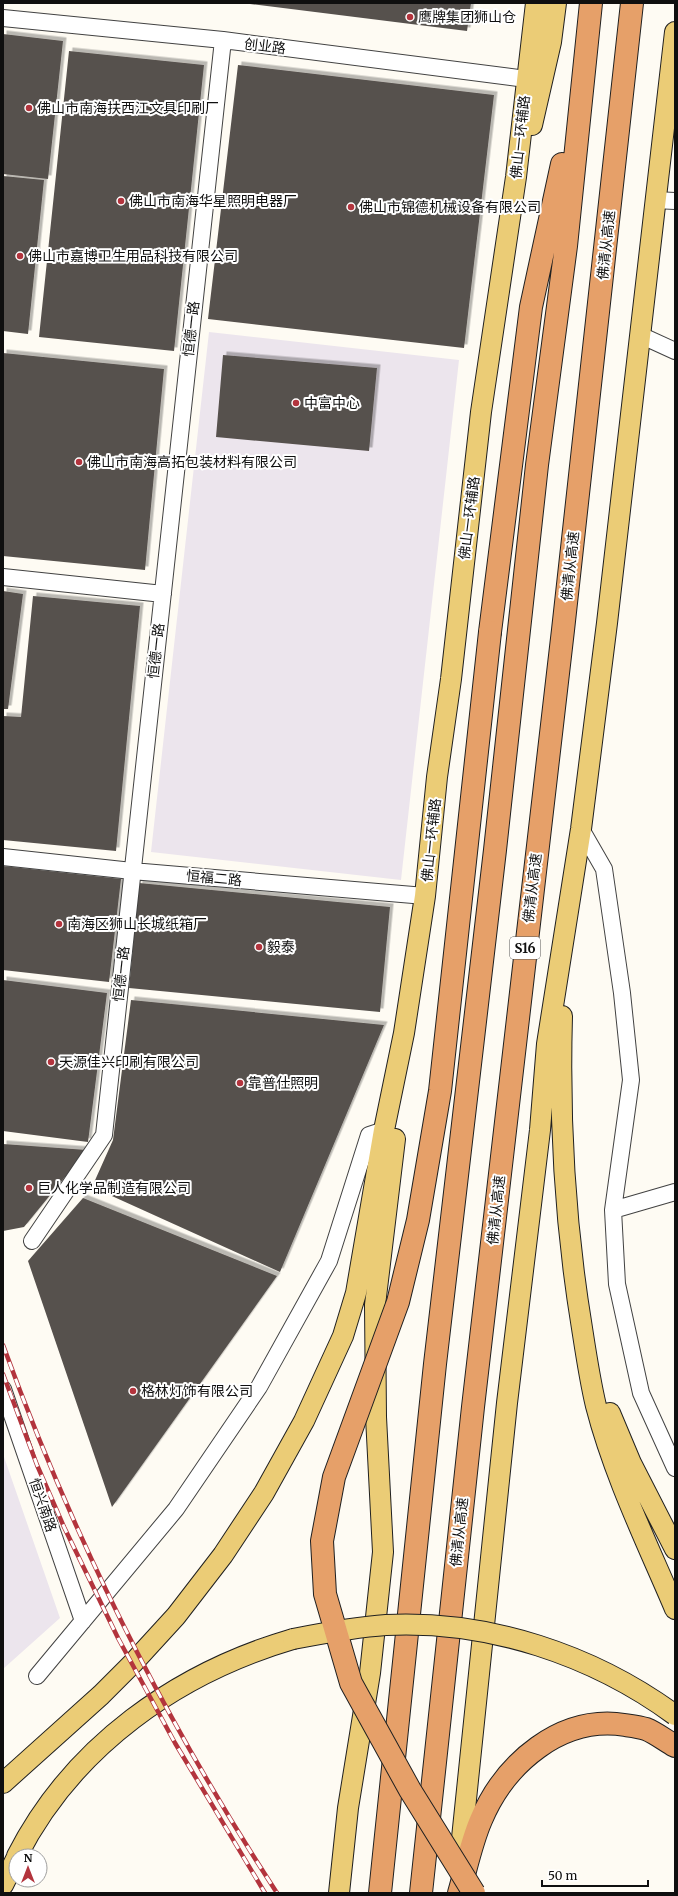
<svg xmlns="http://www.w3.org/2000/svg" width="678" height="1896" font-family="Merriweather,'Noto Sans SC',serif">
<defs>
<filter id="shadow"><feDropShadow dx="3.5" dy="-3.5" stdDeviation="0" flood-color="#0004"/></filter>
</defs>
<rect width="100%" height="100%" fill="#fefbf3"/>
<path fill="#ece5ed" d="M 209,332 L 459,360 L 401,880 L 151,852 Z
M 3,1454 L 60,1618 L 3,1669 Z"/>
<path fill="#57514d" filter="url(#shadow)" d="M 242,3 L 471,3 L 467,31 Z
M 3,34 L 63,41 L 48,179 L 3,174 Z
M 69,51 L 204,65 L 174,351 L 39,337 Z
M 238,65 L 494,95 L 464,348 L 208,319 Z
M 3,176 L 44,180 L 28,334 L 3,331 Z
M 3,353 L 164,369 L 145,570 L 3,556 Z
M 223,355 L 377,368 L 369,451 L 216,437 Z
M 3,591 L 23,594 L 8,709 L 3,709 Z
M 33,596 L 140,606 L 116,851 L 3,840 L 3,716 L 21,717 Z
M 3,866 L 121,879 L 109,982 L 3,970 Z
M 139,883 L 390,907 L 380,1012 L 129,988 Z
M 3,980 L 107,993 L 88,1142 L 3,1131 Z
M 131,1000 L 384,1025 L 280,1272 L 92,1187 L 113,1140 Z
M 3,1144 L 87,1150 L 24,1227 L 3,1231 Z
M 83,1198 L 277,1276 L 112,1507 L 28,1261 Z"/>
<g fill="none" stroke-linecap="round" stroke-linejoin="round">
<defs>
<path id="minor" d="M 3,18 L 223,40 L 526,79
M 655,200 L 675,201
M 640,335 L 675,351
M 3,577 L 163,594
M 581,829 L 604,869 L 622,993 L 631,1080 L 613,1210 L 617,1284 L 641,1393 L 675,1468
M 3,857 L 132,871 L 425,896
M 613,1210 L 675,1192
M 32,1241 L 104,1135 L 223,40
M 3,1389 L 83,1621
M 37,1676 L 176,1509 L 259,1387 L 329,1261 L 369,1135 L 384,1130"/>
<path id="major" d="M 532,125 L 551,42 L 556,3
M 562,1016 C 559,1121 565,1225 582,1328 C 586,1354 590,1381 596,1406 C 614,1476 647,1543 675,1609
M 610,1413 L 631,1463 L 675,1549
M 3,1783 L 101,1695 L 133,1663 L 176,1616 L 223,1555 L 264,1493 L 304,1421 L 343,1336 L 356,1293 L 384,1130 L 404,1033 L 425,896 L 437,777 L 451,679 L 481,412 L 516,177 L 536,3
M 17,1856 C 73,1746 177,1673 293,1639
M 459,1867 L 507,1403 L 540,1130 L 547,1044 L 581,829 L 607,623 L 675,32
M 3,1885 L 16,1859
M 339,1893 L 348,1808 L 370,1673 L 383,1552 L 376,1417 L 375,1305 L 395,1139"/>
<path id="highway" d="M 490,632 L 531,307 L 562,164
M 380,1893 L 435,1364 L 495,850 L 537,465 L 566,246 L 591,3
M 421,1893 L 473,1407 L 563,630 L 632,3
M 459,1893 C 466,1869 471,1843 481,1820 C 505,1763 561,1715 625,1725 C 632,1726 640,1727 646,1729 C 656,1733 666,1741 675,1746"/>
</defs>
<use href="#minor" stroke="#424242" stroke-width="18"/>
<use href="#major" stroke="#202020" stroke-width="22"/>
<use href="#highway" stroke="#202020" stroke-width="24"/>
<use href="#minor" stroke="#fff" stroke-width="16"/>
<use href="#major" stroke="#ebcc76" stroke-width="20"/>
<use href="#highway" stroke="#e6a069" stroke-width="22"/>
<defs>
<path id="rail" d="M 3,1345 C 73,1538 165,1721 277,1893
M 3,1374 L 37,1465 L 64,1527 L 118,1638 L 175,1743 L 265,1893"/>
</defs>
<use href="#rail" stroke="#b3343d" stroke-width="4.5"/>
<use href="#rail" stroke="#fff" stroke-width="3" stroke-dasharray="9" stroke-linecap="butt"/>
<defs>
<path id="major-bridge" d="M 293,1639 C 324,1633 355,1627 386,1625 C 489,1620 593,1655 675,1715"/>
<path id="highway-bridge" d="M 474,1893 L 410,1790 L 351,1683 L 325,1594 L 322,1541 L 334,1477 L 398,1302 L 418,1220 L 440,1091 L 490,632"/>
</defs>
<use href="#major-bridge" stroke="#202020" stroke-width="22" stroke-linecap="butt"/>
<use href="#highway-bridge" stroke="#202020" stroke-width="24" stroke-linecap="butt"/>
<use href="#major-bridge" stroke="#ebcc76" stroke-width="20"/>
<use href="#highway-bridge" stroke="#e6a069" stroke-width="22"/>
</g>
<g fill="#b3343d" stroke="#fff" stroke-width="1.5">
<circle cx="410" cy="17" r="4"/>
<circle cx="29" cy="108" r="4"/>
<circle cx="121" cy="201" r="4"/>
<circle cx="351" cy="207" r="4"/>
<circle cx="20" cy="256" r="4"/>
<circle cx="296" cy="403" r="4"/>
<circle cx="79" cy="462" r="4"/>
<circle cx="59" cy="924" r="4"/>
<circle cx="259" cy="947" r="4"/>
<circle cx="51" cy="1062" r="4"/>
<circle cx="240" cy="1083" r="4"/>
<circle cx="29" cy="1188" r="4"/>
<circle cx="133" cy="1391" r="4"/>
</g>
<g text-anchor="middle" stroke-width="4" stroke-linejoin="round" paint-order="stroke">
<rect fill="#fff" stroke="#575757" stroke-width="1" x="510" y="937" width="30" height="22" rx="3"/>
<g font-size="13" font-weight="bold" fill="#0f0f0f">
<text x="525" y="953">S16</text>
</g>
<g font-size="14" fill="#0f0f0f" stroke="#fff" text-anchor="start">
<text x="418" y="22">鹰牌集团狮山仓</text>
<text x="37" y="113">佛山市南海扶西江文具印刷厂</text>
<text x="129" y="206">佛山市南海华星照明电器厂</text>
<text x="359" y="212">佛山市锦德机械设备有限公司</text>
<text x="28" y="261">佛山市嘉博卫生用品科技有限公司</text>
<text x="304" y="408">中富中心</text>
<text x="87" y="467">佛山市南海高拓包装材料有限公司</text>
<text x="67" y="929">南海区狮山长城纸箱厂</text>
<text x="267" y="952">毅泰</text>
<text x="59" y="1067">天源佳兴印刷有限公司</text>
<text x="248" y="1088">靠普仕照明</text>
<text x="37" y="1193">巨人化学品制造有限公司</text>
<text x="141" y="1396">格林灯饰有限公司</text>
</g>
<g font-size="14" fill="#0f0f0f" stroke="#fff">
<text transform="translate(265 46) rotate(7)" y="5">创业路</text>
<text transform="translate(520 137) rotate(-84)" y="5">佛山一环辅路</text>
<text transform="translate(606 245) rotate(-84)" y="5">佛清从高速</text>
<text transform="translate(191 329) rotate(-84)" y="5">恒德一路</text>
<text transform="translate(469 518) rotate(-83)" y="5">佛山一环辅路</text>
<text transform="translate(570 566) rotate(-84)" y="5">佛清从高速</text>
<text transform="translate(156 651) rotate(-84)" y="5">恒德一路</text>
<text transform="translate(431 840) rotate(-84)" y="5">佛山一环辅路</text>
<text transform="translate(214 878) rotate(5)" y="5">恒福二路</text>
<text transform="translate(532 888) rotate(-83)" y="5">佛清从高速</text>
<text transform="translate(121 974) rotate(-84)" y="5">恒德一路</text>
<text transform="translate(496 1210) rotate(-84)" y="5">佛清从高速</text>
<text transform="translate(43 1505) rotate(71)" y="5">恒兴南路</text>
<text transform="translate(459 1532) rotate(-84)" y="5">佛清从高速</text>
</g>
</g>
<rect width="678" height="1896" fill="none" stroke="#0f0f0f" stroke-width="8"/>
<g transform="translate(28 1868)"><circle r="19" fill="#ffffff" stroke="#9f9f9f"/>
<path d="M0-3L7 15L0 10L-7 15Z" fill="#b3343d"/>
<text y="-6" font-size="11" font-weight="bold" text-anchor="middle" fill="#0f0f0f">N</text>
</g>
<path d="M542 1880v6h106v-6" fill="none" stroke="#0f0f0f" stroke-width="2"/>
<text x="548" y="1880" font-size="12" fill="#0f0f0f" stroke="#ffffff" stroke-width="3" paint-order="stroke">50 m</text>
</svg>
